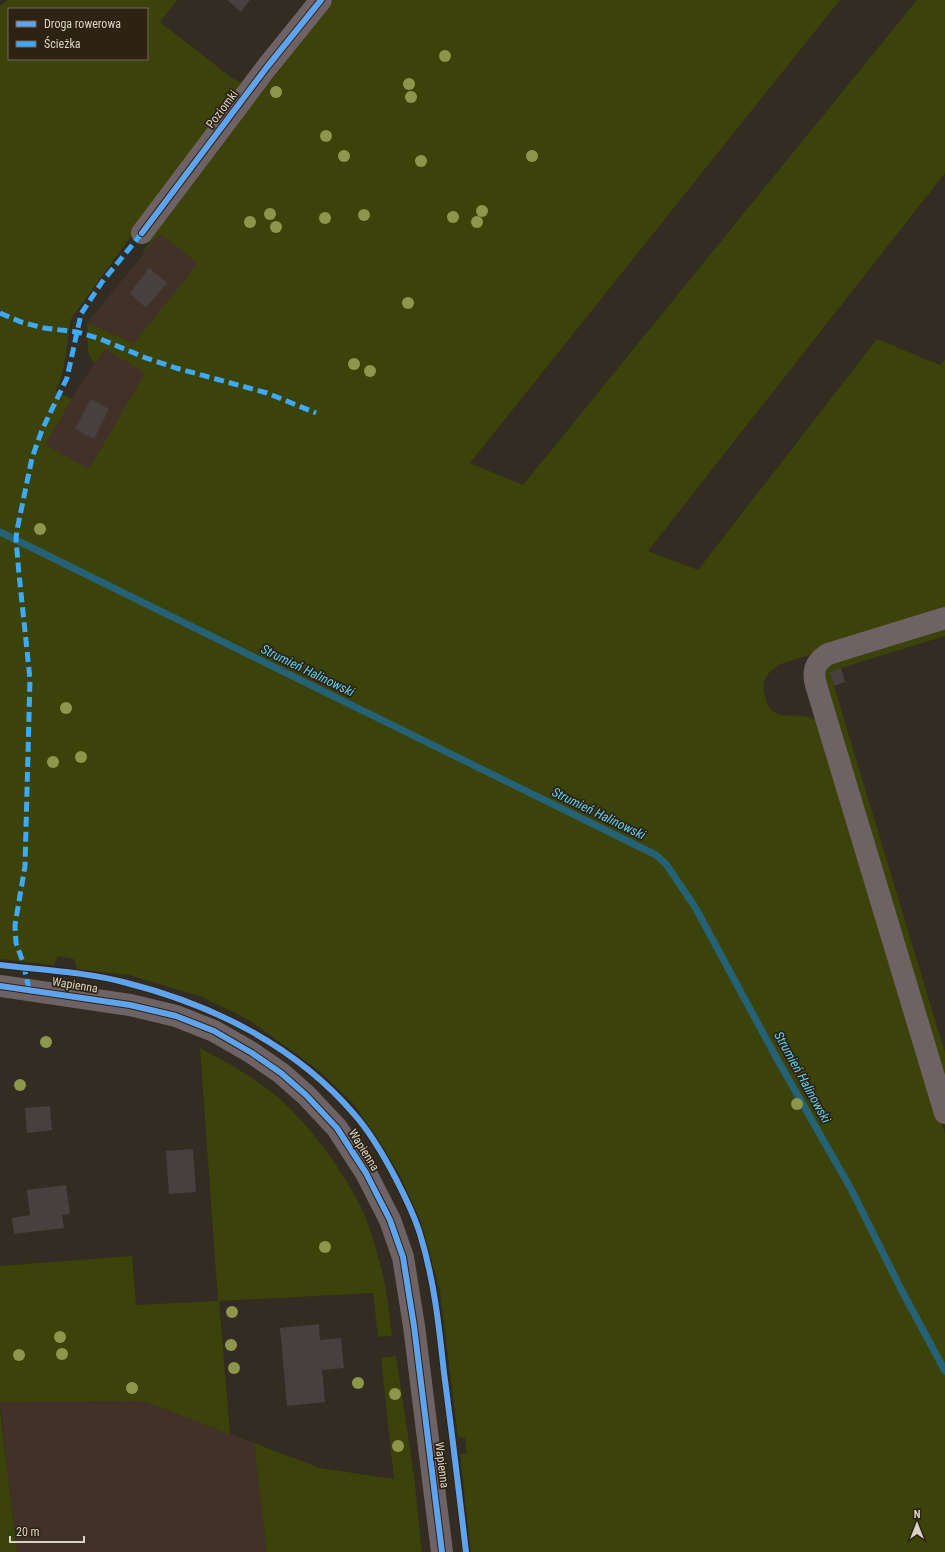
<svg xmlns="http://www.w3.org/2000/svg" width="945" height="1552" font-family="'Roboto Condensed',sans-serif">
<rect width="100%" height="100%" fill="#322c22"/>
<path fill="#423128" d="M 160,234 L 198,263 L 134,343 L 87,323 Z
M 105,349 L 146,373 L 89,470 L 44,445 L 83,380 Z
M 143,1401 L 254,1443 L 267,1552 L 17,1552 L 0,1402 Z"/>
<path fill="#3b420a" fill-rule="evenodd" d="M 8,0 L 177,0 L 160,22 L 232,78 L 242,83 L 71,319 C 67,343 66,368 56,391 L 72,399 L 45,445 L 89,469 L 145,373 L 105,349 L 94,364 L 88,352 L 87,323 L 134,343 L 198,263 L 160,234 L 141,257 L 161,222 L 333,0 L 840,0 L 470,463 L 523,485 L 917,0 L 945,0 L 945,173 L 648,551 L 698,570 L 877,339 L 940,365 L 945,359 L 945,612 L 781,664 C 770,671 762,677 764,690 C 769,731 797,706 819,722 L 945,1134 L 945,1552 L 471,1552 L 460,1454 L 467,1454 L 465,1438 L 458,1437 L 440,1291 L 420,1220 L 399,1174 L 375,1135 L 352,1102 L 318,1070 L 249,1020 L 202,997 L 129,975 L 77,969 L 74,959 L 58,956 L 54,965 L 0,959 L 0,6 ZM 9,9 L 147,9 L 147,59 L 9,59 Z
M 945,626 L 945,636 L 841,668 L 831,676 L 945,1053 L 945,1092 L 821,681 L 826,665 Z
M 200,1048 C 228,1063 257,1079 281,1100 C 313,1129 351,1181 367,1221 C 372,1234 376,1250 380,1264 C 387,1287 389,1312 392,1336 L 378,1337 L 373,1293 L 219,1301 L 230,1434 L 143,1401 L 0,1402 L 0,1266 L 132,1256 L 136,1305 L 218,1301 Z
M 396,1356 L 414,1476 L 422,1552 L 267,1552 L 254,1443 L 320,1468 L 394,1479 L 381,1358 Z
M 0,1408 L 17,1552 L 0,1552 Z"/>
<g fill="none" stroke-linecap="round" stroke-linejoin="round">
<path stroke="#266276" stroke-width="7" d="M 0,532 L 656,855 L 666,864 L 695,907 L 776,1057 L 851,1189 L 901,1289 L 945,1371"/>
</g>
<path fill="#46403f" d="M 227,0 L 250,0 L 241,12 Z
M 149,268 L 167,283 L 146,308 L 130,293 Z
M 91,399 L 109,409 L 94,439 L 75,429 Z
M 841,668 L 845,682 L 834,686 L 830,672 Z
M 50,1106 L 52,1130 L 27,1133 L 25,1108 Z
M 193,1149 L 196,1192 L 169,1194 L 166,1151 Z
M 66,1185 L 70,1214 L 62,1215 L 64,1228 L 14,1234 L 12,1218 L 30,1215 L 27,1190 Z
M 319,1324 L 320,1340 L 341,1338 L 344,1368 L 322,1370 L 325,1402 L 287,1406 L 280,1328 Z"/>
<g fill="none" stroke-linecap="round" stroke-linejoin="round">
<path stroke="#6f6264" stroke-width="22" d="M 142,233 L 267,67 L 321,0
M 945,618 L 828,654 C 815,662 812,671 816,685 L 945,1113
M 0,986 L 130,1005 L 176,1016 L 214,1031 L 252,1053 L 281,1073 L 306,1095 L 337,1128 L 366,1173 L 390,1220 L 403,1257 L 414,1326 L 442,1552"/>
<path stroke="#3fa9f5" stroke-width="5" stroke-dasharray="10 5" stroke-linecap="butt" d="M 0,313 L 21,322 L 44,328 L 77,332 L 98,338 L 146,358 L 176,368 L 267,393 L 316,413
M 29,989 L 23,962 L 16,943 L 15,925 L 25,866 L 30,679 L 19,574 L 16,539 L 17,530 L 32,458 L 42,430 L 67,378 L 81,314 L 102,282 L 142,233"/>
<defs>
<path id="cycleway" d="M 142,233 L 267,67 L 321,0
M 0,965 C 42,970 87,972 127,983 C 213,1005 296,1046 354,1114 C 371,1133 384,1156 396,1179 C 405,1197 414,1214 420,1234 C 434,1279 439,1326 444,1373 C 452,1433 459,1492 466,1552
M 0,986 L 130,1005 L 176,1016 L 214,1031 L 252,1053 L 281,1073 L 306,1095 L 337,1128 L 366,1173 L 390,1220 L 403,1257 L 414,1326 L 442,1552"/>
</defs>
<use href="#cycleway" stroke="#2e2312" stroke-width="8"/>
<use href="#cycleway" stroke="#60a3ed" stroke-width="6"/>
</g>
<g fill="#8c974c">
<circle cx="445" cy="56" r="6"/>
<circle cx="409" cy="84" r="6"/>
<circle cx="276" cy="92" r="6"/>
<circle cx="411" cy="97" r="6"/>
<circle cx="326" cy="136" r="6"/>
<circle cx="344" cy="156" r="6"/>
<circle cx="532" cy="156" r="6"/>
<circle cx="421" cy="161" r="6"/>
<circle cx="482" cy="211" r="6"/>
<circle cx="270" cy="214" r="6"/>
<circle cx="364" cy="215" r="6"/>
<circle cx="453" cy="217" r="6"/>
<circle cx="325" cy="218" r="6"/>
<circle cx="250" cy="222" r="6"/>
<circle cx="477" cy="222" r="6"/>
<circle cx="276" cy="227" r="6"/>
<circle cx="408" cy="303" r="6"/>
<circle cx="354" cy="364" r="6"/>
<circle cx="370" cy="371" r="6"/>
<circle cx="40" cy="529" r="6"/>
<circle cx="66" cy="708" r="6"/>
<circle cx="81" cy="757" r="6"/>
<circle cx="53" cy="762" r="6"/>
<circle cx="46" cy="1042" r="6"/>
<circle cx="20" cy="1085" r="6"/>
<circle cx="797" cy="1104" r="6"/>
<circle cx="325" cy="1247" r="6"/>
<circle cx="232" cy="1312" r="6"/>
<circle cx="60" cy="1337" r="6"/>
<circle cx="231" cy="1345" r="6"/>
<circle cx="62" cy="1354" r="6"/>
<circle cx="19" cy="1355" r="6"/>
<circle cx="234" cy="1368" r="6"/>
<circle cx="358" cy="1383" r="6"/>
<circle cx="132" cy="1388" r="6"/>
<circle cx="395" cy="1394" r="6"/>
<circle cx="398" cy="1446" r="6"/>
</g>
<g text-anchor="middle" stroke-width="3.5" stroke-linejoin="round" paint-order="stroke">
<g font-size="12" fill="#d9d2c7" stroke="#2e2312">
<text transform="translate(222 109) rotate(-53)" y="4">Poziomki</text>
<text transform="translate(75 985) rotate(9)" y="4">Wapienna</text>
<text transform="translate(364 1150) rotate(58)" y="4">Wapienna</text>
<text transform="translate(442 1465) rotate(83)" y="4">Wapienna</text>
</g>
<g font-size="13" font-style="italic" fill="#56d2fb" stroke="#2e2312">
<text transform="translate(308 670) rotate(26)" y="5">Strumień Halinowski</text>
<text transform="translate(599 813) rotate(26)" y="5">Strumień Halinowski</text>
<text transform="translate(803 1077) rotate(61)" y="5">Strumień Halinowski</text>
</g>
</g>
<rect x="8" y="8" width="140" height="52" fill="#2e2312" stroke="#72695a"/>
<rect x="16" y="21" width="20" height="6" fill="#60a3ed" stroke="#72695a"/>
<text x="44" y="28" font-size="12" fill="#d9d2c7">Droga rowerowa</text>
<rect x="16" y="41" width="20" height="6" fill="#3fa9f5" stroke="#72695a"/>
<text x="44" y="48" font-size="12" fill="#d9d2c7">Ścieżka</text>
<g transform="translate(917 1524)" stroke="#2e2312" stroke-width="3" paint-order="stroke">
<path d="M0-3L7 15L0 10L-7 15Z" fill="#d9d2c7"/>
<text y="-6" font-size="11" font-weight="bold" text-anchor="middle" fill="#d9d2c7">N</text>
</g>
<path d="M10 1536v6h74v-6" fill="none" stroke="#d9d2c7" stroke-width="2"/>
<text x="16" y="1536" font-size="12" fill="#d9d2c7" stroke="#2e2312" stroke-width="3" paint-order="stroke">20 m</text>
</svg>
